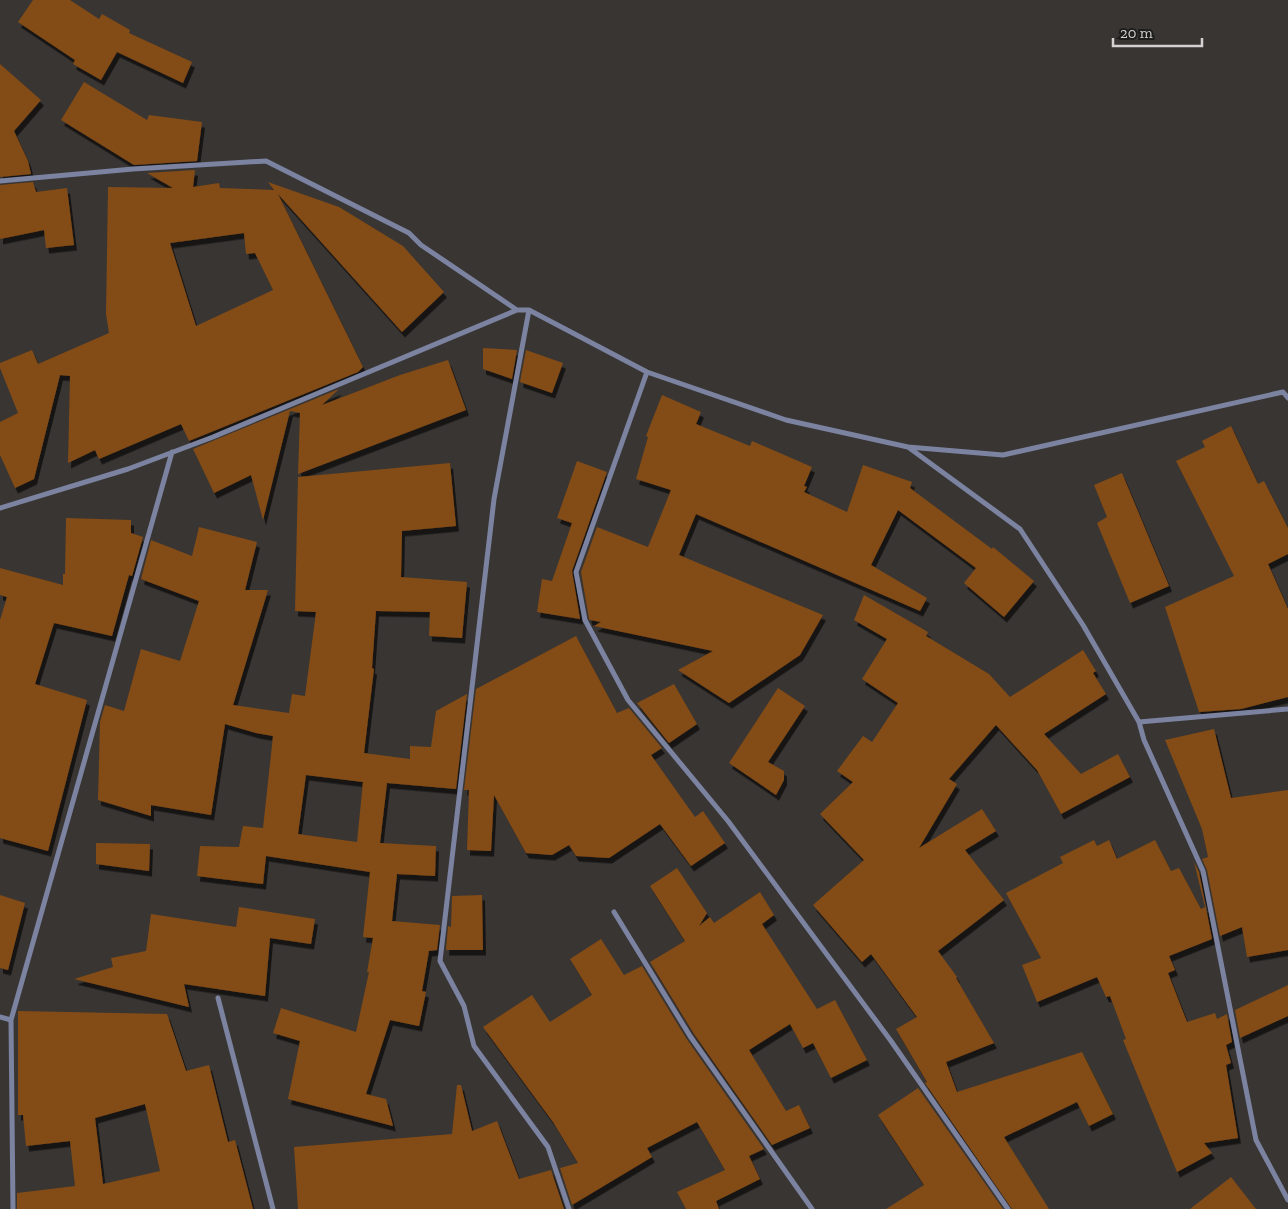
<svg xmlns="http://www.w3.org/2000/svg" width="1288" height="1209" font-family="'Zilla Slab',serif">
<defs>
<filter id="shadow"><feDropShadow dx="3" dy="5.5" stdDeviation="0" flood-color="#0009"/></filter>
</defs>
<rect width="100%" height="100%" fill="#383533"/>
<path fill="#834b16" fill-rule="evenodd" filter="url(#shadow)" d="M 33,0 L 70,0 L 99,19 L 102,14 L 130,30 L 129,33 L 192,62 L 183,83 L 117,52 L 101,80 L 73,64 L 75,60 L 18,22 Z
M 0,64 L 41,100 L 14,131 L 28,161 L 31,174 L 0,177 Z
M 84,82 L 147,120 L 149,115 L 202,122 L 197,161 L 134,165 L 61,120 Z
M 195,170 L 193,187 L 219,183 L 220,188 L 274,190 L 268,182 L 339,207 L 403,246 L 444,292 L 402,332 L 278,194 L 363,367 L 358,372 L 189,441 L 181,424 L 99,459 L 95,450 L 68,463 L 70,376 L 60,375 L 34,479 L 15,488 L 0,455 L 0,422 L 18,413 L 0,368 L 0,363 L 32,350 L 38,364 L 109,333 L 106,314 L 108,187 L 173,188 L 147,173 ZM 244,233 L 246,254 L 255,253 L 273,290 L 196,326 L 170,243 Z
M 33,182 L 36,192 L 67,188 L 74,245 L 46,248 L 44,230 L 0,239 L 0,185 Z
M 483,348 L 517,350 L 512,379 L 483,369 Z
M 526,350 L 563,363 L 552,393 L 520,382 Z
M 448,360 L 466,410 L 298,474 L 300,413 L 290,411 L 263,520 L 251,475 L 214,493 L 193,449 L 339,389 L 322,405 L 400,375 Z
M 662,395 L 701,412 L 696,424 L 750,446 L 752,441 L 812,467 L 804,486 L 807,487 L 804,492 L 847,512 L 863,465 L 912,482 L 910,488 L 992,549 L 993,547 L 1034,581 L 1004,617 L 964,583 L 976,568 L 898,510 L 871,565 L 927,598 L 920,611 L 696,514 L 679,555 L 823,615 L 800,655 L 729,703 L 678,670 L 713,651 L 594,626 L 601,622 L 590,620 L 589,619 L 581,572 L 597,527 L 648,547 L 671,490 L 636,479 L 648,437 L 646,436 Z
M 1231,426 L 1258,484 L 1264,481 L 1288,528 L 1288,554 L 1268,564 L 1288,609 L 1288,697 L 1241,709 L 1199,712 L 1165,607 L 1234,576 L 1176,461 L 1205,447 L 1202,441 Z
M 577,461 L 607,472 L 572,571 L 580,619 L 537,612 L 542,579 L 552,581 L 572,523 L 557,518 Z
M 450,463 L 456,526 L 402,531 L 401,577 L 467,582 L 462,638 L 429,636 L 430,612 L 376,611 L 372,668 L 374,669 L 364,753 L 410,759 L 410,746 L 431,747 L 436,711 L 467,694 L 456,789 L 387,783 L 380,843 L 436,846 L 435,876 L 397,874 L 392,921 L 440,925 L 437,950 L 429,951 L 422,991 L 426,992 L 419,1026 L 390,1020 L 366,1094 L 386,1099 L 393,1126 L 288,1099 L 300,1041 L 273,1033 L 281,1008 L 356,1032 L 369,972 L 367,972 L 373,938 L 363,937 L 370,872 L 266,856 L 263,884 L 197,876 L 200,846 L 239,847 L 243,826 L 263,828 L 273,736 L 256,733 L 225,724 L 211,815 L 151,805 L 151,816 L 98,800 L 100,722 L 105,705 L 124,711 L 141,649 L 180,661 L 199,601 L 141,579 L 151,540 L 192,556 L 199,527 L 257,542 L 245,590 L 268,590 L 233,705 L 289,713 L 292,694 L 305,696 L 316,612 L 295,611 L 298,477 ZM 306,775 L 363,782 L 357,842 L 298,834 Z
M 1122,473 L 1169,586 L 1130,603 L 1097,523 L 1107,517 L 1094,485 Z
M 66,518 L 131,520 L 131,533 L 143,537 L 132,576 L 129,575 L 112,636 L 54,623 L 35,684 L 87,700 L 48,851 L 0,838 L 0,620 L 7,597 L 0,595 L 0,568 L 63,585 L 63,574 L 65,574 Z
M 864,595 L 928,632 L 926,636 L 989,674 L 1010,697 L 1083,650 L 1096,671 L 1093,673 L 1106,694 L 1044,734 L 1081,774 L 1118,754 L 1130,777 L 1061,814 L 1037,770 L 996,725 L 949,779 L 957,784 L 919,848 L 982,809 L 996,831 L 965,850 L 1004,900 L 938,951 L 957,977 L 956,978 L 994,1043 L 946,1062 L 957,1092 L 1082,1052 L 1113,1114 L 1089,1126 L 1077,1102 L 1004,1137 L 1049,1209 L 1012,1209 L 925,1083 L 927,1082 L 896,1029 L 917,1017 L 871,954 L 862,962 L 813,905 L 864,860 L 820,814 L 853,782 L 837,771 L 863,736 L 872,742 L 898,703 L 862,679 L 887,639 L 854,620 Z
M 576,636 L 617,713 L 629,708 L 662,748 L 651,755 L 695,817 L 703,811 L 725,843 L 691,866 L 660,824 L 609,858 L 576,856 L 569,845 L 552,855 L 526,853 L 494,795 L 491,851 L 467,850 L 469,790 L 464,790 L 476,689 Z
M 674,684 L 697,724 L 669,743 L 637,703 Z
M 778,688 L 805,706 L 768,762 L 784,771 L 784,780 L 776,795 L 729,763 Z
M 1214,729 L 1231,798 L 1288,790 L 1288,950 L 1247,957 L 1242,927 L 1220,936 L 1207,870 L 1202,859 L 1208,857 L 1202,829 L 1165,740 Z
M 1094,840 L 1097,846 L 1109,840 L 1117,859 L 1155,840 L 1171,871 L 1179,868 L 1201,909 L 1205,907 L 1194,862 L 1199,872 L 1212,939 L 1169,956 L 1175,970 L 1168,973 L 1187,1022 L 1215,1013 L 1217,1019 L 1227,1014 L 1232,1042 L 1226,1045 L 1231,1063 L 1226,1065 L 1238,1138 L 1204,1143 L 1212,1153 L 1177,1172 L 1123,1040 L 1126,1039 L 1110,996 L 1106,997 L 1097,977 L 1037,1002 L 1022,965 L 1041,958 L 1006,893 L 1063,863 L 1060,857 Z
M 96,843 L 150,844 L 149,871 L 96,864 Z
M 677,868 L 707,913 L 699,926 L 710,917 L 714,923 L 760,892 L 774,915 L 762,924 L 817,1009 L 835,1000 L 867,1060 L 831,1078 L 813,1043 L 803,1048 L 790,1024 L 749,1050 L 786,1111 L 799,1105 L 810,1128 L 772,1145 L 694,1034 L 650,962 L 685,941 L 650,886 Z
M 0,895 L 25,903 L 8,970 L 0,968 Z
M 482,895 L 483,950 L 446,950 L 448,926 L 451,927 L 452,896 Z
M 239,907 L 315,919 L 311,944 L 270,938 L 265,996 L 184,984 L 189,1007 L 74,979 L 113,967 L 111,958 L 146,951 L 151,914 L 236,927 Z
M 601,939 L 624,975 L 642,966 L 686,1038 L 764,1149 L 749,1156 L 760,1179 L 716,1201 L 719,1209 L 686,1209 L 677,1192 L 725,1170 L 697,1122 L 647,1148 L 652,1157 L 572,1205 L 560,1168 L 578,1163 L 553,1122 L 483,1027 L 532,995 L 550,1022 L 592,995 L 570,959 Z
M 1288,985 L 1288,1016 L 1240,1038 L 1235,1010 Z
M 18,1011 L 167,1014 L 186,1071 L 209,1065 L 228,1142 L 235,1140 L 253,1209 L 17,1209 L 17,1193 L 75,1186 L 70,1141 L 26,1146 L 23,1115 L 18,1115 ZM 145,1104 L 160,1171 L 103,1184 L 95,1118 Z
M 457,1085 L 461,1085 L 472,1131 L 497,1121 L 519,1179 L 551,1170 L 564,1209 L 298,1209 L 294,1147 L 452,1134 Z
M 918,1088 L 1003,1209 L 886,1209 L 924,1185 L 878,1115 Z
M 1231,1177 L 1256,1209 L 1190,1209 Z"/>
<g fill="none" stroke-linecap="round" stroke-linejoin="round">
<path stroke="#7c83a0" stroke-width="5" d="M 0,181 L 133,169 L 266,161 L 409,233 L 421,245 L 517,310 L 529,310 L 647,372 L 786,420 L 908,447 L 1020,529 L 1083,625 L 1139,722 L 1144,740 L 1203,871 L 1256,1140 L 1288,1200
M 529,310 L 494,499 L 440,961 L 464,1006 L 474,1046 L 548,1147 L 569,1209
M 647,372 L 576,572 L 585,620 L 628,700 L 728,821 L 891,1041 L 1008,1209
M 908,447 L 1003,455 L 1283,392 L 1288,398
M 0,508 L 128,469 L 213,437 L 517,310
M 1139,722 L 1288,709
M 614,912 L 690,1036 L 812,1209
M 218,998 L 273,1209
M 0,1017 L 11,1020
M 13,1209 L 11,1020 L 172,452"/>
</g>
<path d="M1113 38v8h89v-8" fill="none" stroke="#d4d2d1" stroke-width="2.5"/>
<text x="1120" y="38" font-size="15" fill="#d4d2d1" stroke="#1e1d1c" stroke-width="4" paint-order="stroke">20 m</text>
</svg>
